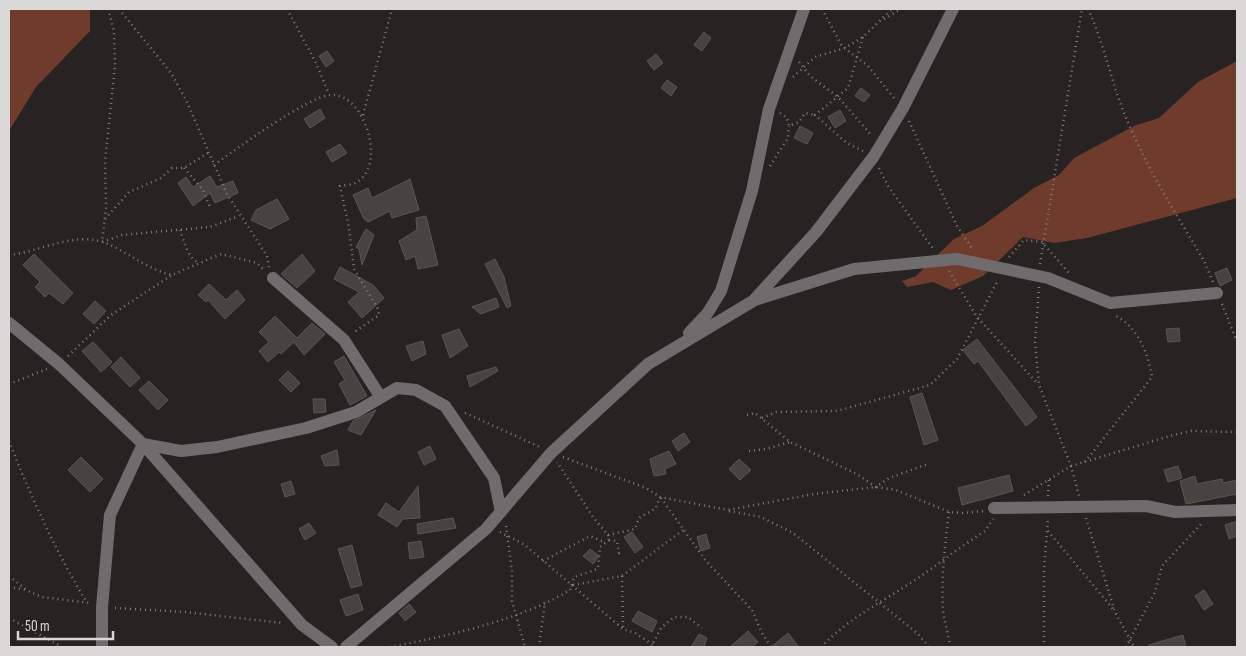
<svg xmlns="http://www.w3.org/2000/svg" width="1246" height="656" font-family="'Sofia Sans Condensed',sans-serif">
<rect width="100%" height="100%" fill="#262322"/>
<path fill="#6f3c2c" d="M 9,9 L 90,9 L 90,31 L 36,87 L 9,131 Z
M 1237,61 L 1237,198 L 1087,238 L 1054,243 L 1023,237 L 983,276 L 951,290 L 933,282 L 907,287 L 902,281 L 916,276 L 954,239 L 982,226 L 1034,188 L 1059,175 L 1074,158 L 1134,126 L 1159,118 L 1198,82 Z"/>
<path fill="#464341" stroke="#5a5655" d="M 704,32 L 711,38 L 702,51 L 694,45 Z
M 327,51 L 334,61 L 326,67 L 319,56 Z
M 656,54 L 663,63 L 654,70 L 647,61 Z
M 667,80 L 677,87 L 671,96 L 661,88 Z
M 861,88 L 870,95 L 864,102 L 855,96 Z
M 320,109 L 325,118 L 310,128 L 304,119 Z
M 840,110 L 846,121 L 835,128 L 828,117 Z
M 800,126 L 813,133 L 807,144 L 794,138 Z
M 340,144 L 347,153 L 332,162 L 326,152 Z
M 210,176 L 217,187 L 233,181 L 238,193 L 215,203 L 210,193 L 193,206 L 178,183 L 186,177 L 193,187 Z
M 410,179 L 419,210 L 392,218 L 390,211 L 368,222 L 364,219 L 353,195 L 368,188 L 372,198 Z
M 277,199 L 289,219 L 270,229 L 251,220 L 256,210 Z
M 426,216 L 438,265 L 418,269 L 415,256 L 406,260 L 399,241 L 417,230 L 416,218 Z
M 366,229 L 374,235 L 362,265 L 359,249 L 356,247 Z
M 34,254 L 73,293 L 63,304 L 49,293 L 45,297 L 35,287 L 40,282 L 23,265 Z
M 302,254 L 315,271 L 297,288 L 281,274 Z
M 495,259 L 504,277 L 511,306 L 507,308 L 485,264 Z
M 340,267 L 373,285 L 384,298 L 362,318 L 348,302 L 359,292 L 334,279 Z
M 1227,268 L 1232,280 L 1220,286 L 1215,273 Z
M 209,284 L 226,300 L 237,290 L 245,300 L 225,319 L 208,300 L 206,302 L 198,295 Z
M 496,298 L 499,307 L 481,314 L 472,307 Z
M 95,301 L 106,311 L 94,324 L 83,314 Z
M 275,316 L 297,338 L 312,323 L 325,334 L 304,355 L 294,342 L 281,354 L 279,352 L 268,362 L 259,351 L 269,342 L 259,332 Z
M 1179,328 L 1180,341 L 1168,342 L 1166,329 Z
M 459,329 L 468,346 L 450,358 L 442,335 Z
M 977,339 L 1037,417 L 1026,426 L 978,361 L 974,364 L 963,350 Z
M 423,341 L 426,354 L 412,361 L 406,346 Z
M 93,342 L 112,362 L 101,372 L 82,351 Z
M 344,356 L 367,396 L 350,405 L 339,384 L 345,380 L 334,362 Z
M 121,357 L 140,378 L 130,387 L 111,367 Z
M 496,367 L 498,371 L 470,387 L 467,376 Z
M 288,371 L 300,383 L 291,392 L 279,380 Z
M 149,381 L 168,400 L 158,410 L 139,390 Z
M 922,393 L 938,440 L 924,445 L 910,397 Z
M 313,399 L 325,399 L 326,412 L 314,413 Z
M 376,410 L 361,435 L 348,430 L 353,421 Z
M 684,433 L 690,442 L 678,451 L 672,441 Z
M 430,446 L 436,459 L 424,465 L 418,452 Z
M 337,450 L 339,465 L 325,466 L 321,456 Z
M 669,451 L 676,464 L 665,469 L 666,474 L 654,476 L 650,459 Z
M 81,457 L 103,479 L 90,492 L 68,470 Z
M 739,459 L 751,470 L 740,480 L 729,469 Z
M 1178,466 L 1182,478 L 1168,482 L 1164,470 Z
M 1009,475 L 1013,491 L 962,505 L 958,488 Z
M 1195,476 L 1197,484 L 1222,479 L 1223,483 L 1237,480 L 1237,494 L 1186,504 L 1180,481 Z
M 291,481 L 295,494 L 285,497 L 281,484 Z
M 418,486 L 420,518 L 403,519 L 397,527 L 378,515 L 386,503 L 399,512 Z
M 453,518 L 456,528 L 418,534 L 417,524 Z
M 1237,521 L 1237,536 L 1229,539 L 1225,525 Z
M 309,523 L 316,533 L 305,540 L 299,529 Z
M 632,532 L 643,547 L 635,553 L 624,537 Z
M 706,534 L 710,548 L 701,551 L 697,537 Z
M 421,541 L 424,557 L 410,559 L 408,543 Z
M 352,545 L 362,585 L 351,588 L 338,549 Z
M 590,549 L 599,556 L 593,564 L 583,556 Z
M 1204,590 L 1213,604 L 1204,610 L 1195,596 Z
M 358,594 L 363,610 L 346,616 L 340,600 Z
M 409,604 L 416,612 L 405,621 L 399,613 Z
M 638,611 L 657,621 L 652,632 L 632,621 Z
M 748,631 L 758,642 L 752,647 L 730,647 Z
M 788,633 L 799,647 L 771,647 Z
M 699,634 L 707,638 L 704,647 L 691,647 Z
M 1183,635 L 1186,647 L 1149,647 L 1149,645 Z"/>
<g fill="none" stroke-linecap="round" stroke-linejoin="round">
<path stroke="#817e7e" stroke-width="2.5" stroke-dasharray="1 4" stroke-linecap="butt" d="M 108,9 L 114,31 L 115,65 L 105,162 L 106,208 L 102,242 L 122,235 L 210,227 L 239,216
M 119,9 L 171,73 L 186,100 L 227,194 L 267,256 L 269,268
M 287,9 L 316,63 L 329,94
M 822,9 L 842,46 L 868,66 L 894,98
M 1088,9 C 1105,45 1111,83 1127,120 C 1147,169 1177,215 1204,261 L 1213,282
M 884,19 L 901,9
M 799,62 L 810,76 L 838,97 L 872,136
M 793,77 L 815,57 L 845,48 L 863,37 L 892,9
M 780,113 L 787,118 L 789,126 L 799,122 L 805,113 L 815,115
M 363,115 L 392,9
M 909,121 L 957,226 L 973,250
M 863,151 L 847,143 L 815,115 L 848,88 L 863,37
M 214,165 C 235,150 308,96 331,95 C 365,93 388,167 355,183 C 351,185 344,185 340,186 L 349,228 L 354,269 L 378,309 L 379,315 L 353,333
M 770,166 L 788,138 L 789,126
M 184,168 L 203,190 L 210,207
M 879,168 L 888,186 L 934,250
M 105,219 L 129,192 L 161,178 L 172,168 L 184,168 L 208,153
M 180,230 C 184,241 188,259 199,263
M 9,255 C 39,252 72,232 103,242 C 127,251 146,269 172,275 L 221,254 L 257,263 L 264,270
M 1009,257 L 1024,240 L 1042,242 L 1069,273
M 1040,264 L 1082,9
M 949,271 L 977,317 L 1038,384
M 1039,287 L 1035,342 L 1039,385 L 1071,466 L 1079,496
M 1222,304 L 1237,342
M 68,356 L 111,315 L 172,275
M 9,384 L 47,369
M 465,413 L 540,447
M 747,415 L 755,413 L 790,442 L 857,474 L 876,487 L 889,478 L 928,464
M 762,418 L 776,412 L 837,411 L 930,385 L 957,359 L 998,280
M 9,441 C 31,497 55,550 86,601
M 749,451 L 766,449 L 790,442
M 563,457 L 646,488 L 660,497 L 728,510 L 814,494 L 876,487 L 896,490 L 949,512 L 963,513 L 984,511
M 1085,462 L 1152,377 C 1148,352 1137,326 1114,315
M 1024,495 L 1071,466 L 1173,435 L 1191,431 L 1237,432
M 1048,496 L 1049,480
M 661,498 L 706,561 L 752,610 L 763,635 L 771,647
M 729,511 L 761,517 L 793,533 L 917,633 L 929,647
M 949,512 C 945,545 941,576 943,609 C 944,622 949,635 950,647
M 1086,518 L 1115,612 L 1134,647
M 506,526 L 512,571 L 512,601 L 525,647
M 1048,531 L 1113,609
M 500,532 L 525,545 L 623,629 L 635,633 L 656,647
M 608,535 L 635,529 L 639,518 L 656,508 L 660,497
M 609,540 L 617,541 L 619,553 L 616,556
M 543,561 L 590,536 L 604,542
M 9,576 L 28,591 L 42,597 L 90,603
M 622,576 L 623,627
M 573,585 L 622,576 L 683,530
M 9,587 L 27,590
M 115,608 L 185,612 L 283,623
M 9,618 L 62,647
M 390,647 C 447,636 521,620 570,590 C 572,587 572,581 574,578 C 576,575 593,572 598,568 L 600,547 L 609,540 L 608,535 L 593,517 L 557,462
M 539,647 L 545,602
M 651,647 L 661,628 L 674,617 L 688,617 L 702,628
M 821,647 C 849,618 882,602 915,580 C 939,564 961,546 985,531 L 993,519
M 1044,647 L 1044,569 L 1048,519
M 1126,647 L 1155,592 L 1162,566 L 1202,523"/>
<path stroke="#6e6c6c" stroke-width="12" d="M 273,278 L 344,340 L 380,396
M 755,300 L 854,269 L 957,259 L 1048,278 L 1110,303 L 1217,293
M 9,323 L 59,364 L 143,444 L 302,625 L 332,647
M 689,333 L 707,314 L 721,291 L 752,191 L 769,109 L 804,9
M 994,508 L 1146,506 L 1175,512 L 1237,510
M 102,647 L 102,607 L 110,515 L 143,444 L 181,451 L 217,447 L 306,428 L 356,412 L 397,388 L 416,390 L 445,406 L 494,478 L 501,512
M 346,647 L 486,529 L 551,453 L 648,364 L 753,301 L 816,232 L 874,156 L 903,108 L 953,9"/>
</g>
<rect width="1246" height="656" fill="none" stroke="#dbd8d8" stroke-width="20"/>
<path d="M18 631v8h95v-8" fill="none" stroke="#dbd8d8" stroke-width="2.5"/>
<text x="25" y="631" font-size="15" fill="#dbd8d8" stroke="#262322" stroke-width="4" paint-order="stroke">50 m</text>
</svg>
